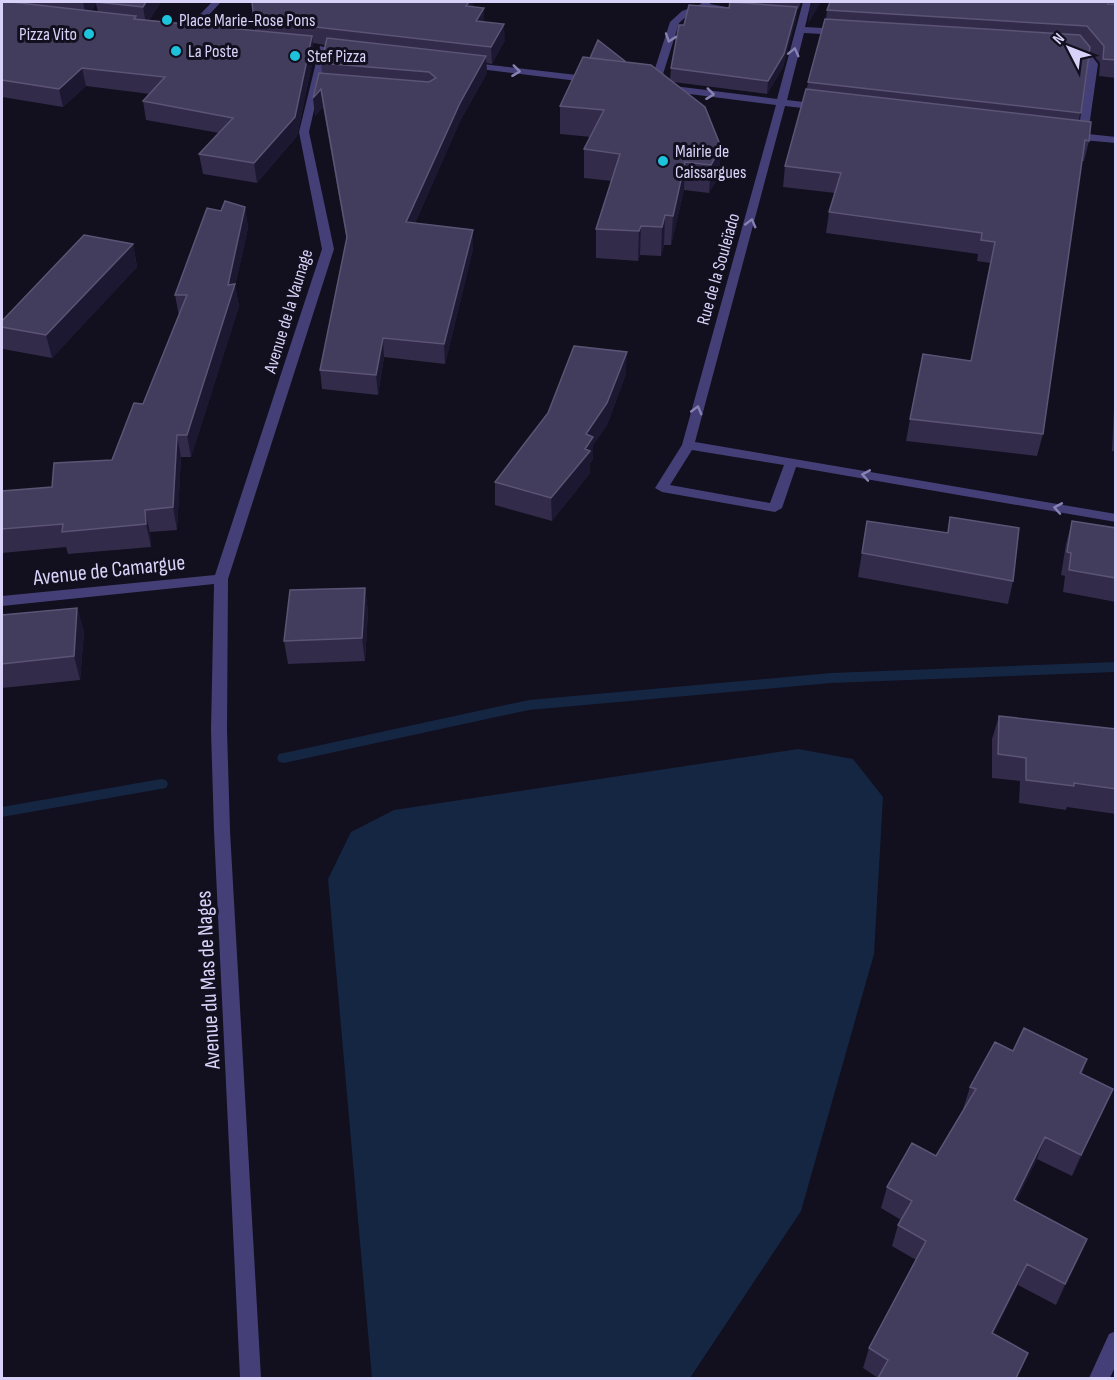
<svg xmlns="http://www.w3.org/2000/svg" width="1117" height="1380" font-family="'Sofia Sans Condensed',sans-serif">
<rect width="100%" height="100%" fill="#120f1e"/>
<path fill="#152642" d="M 798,749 L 853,759 L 883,797 L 874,954 L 801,1211 L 690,1378 L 372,1378 L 328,879 L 351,832 L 394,810 Z"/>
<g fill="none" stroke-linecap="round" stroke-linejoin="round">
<path fill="#152642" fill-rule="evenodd" d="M 1116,662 L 1116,672 L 831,683 L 529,710 L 284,763 L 279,762 L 277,758 L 279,754 L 284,753 L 529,700 L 831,673 Z
M 161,779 L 166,780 L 168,784 L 166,788 L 2,817 L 2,807 Z"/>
<path fill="#444077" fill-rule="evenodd" d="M 212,2 L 221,2 L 190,35 L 184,35 L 184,31 Z
M 702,2 L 710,2 L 710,4 L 737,9 L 732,12 L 706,9 L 688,15 L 679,23 L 659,87 L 651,89 L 649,87 L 670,22 L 682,11 L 701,4 Z
M 803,2 L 811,2 L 805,27 L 840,29 L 845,32 L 840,35 L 804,33 L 787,100 L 820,104 L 825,107 L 820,110 L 785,106 L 695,442 L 1116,514 L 1116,522 L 796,467 L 782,508 L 775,512 L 662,492 L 655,488 L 682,445 L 776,105 L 666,91 L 661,88 L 666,85 L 777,99 ZM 692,450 L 784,465 L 770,503 L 670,485 Z
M 1071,45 L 1083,45 L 1098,64 L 1088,134 L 1116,137 L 1116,143 L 1071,139 L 1066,136 L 1071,133 L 1078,134 L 1088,64 L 1077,50 L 1071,49 Z
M 320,46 L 328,48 L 309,132 L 334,249 L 228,579 L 227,730 L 230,831 L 261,1378 L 240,1378 L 214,831 L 211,730 L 214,584 L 2,606 L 2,596 L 215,575 L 322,249 L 299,132 Z
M 466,62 L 594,77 L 599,80 L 594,83 L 463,67 L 463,63 Z
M 1116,1331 L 1116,1365 L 1110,1378 L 1089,1378 L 1109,1334 Z"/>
</g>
<path fill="#322b4a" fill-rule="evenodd" d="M 2,2 L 161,2 L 149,20 L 255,30 L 254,20 L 473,7 L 484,22 L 505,40 L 492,64 L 486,63 L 487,73 L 460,121 L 415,223 L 473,230 L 473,249 L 445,364 L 384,357 L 378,395 L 322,389 L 320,370 L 347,241 L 323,107 L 315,116 L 322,73 L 321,63 L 325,45 L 313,43 L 314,54 L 297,136 L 257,183 L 203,174 L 199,154 L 219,133 L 146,120 L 143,101 L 150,94 L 86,86 L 63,107 L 2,97 ZM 96,4 L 98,12 L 91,11 L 93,8 Z
M 730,2 L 801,2 L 798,10 L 797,9 L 796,19 L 783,67 L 767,94 L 673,82 L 721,147 L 719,176 L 709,193 L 684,190 L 671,245 L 664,245 L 661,256 L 640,255 L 638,261 L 596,258 L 596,229 L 612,181 L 584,178 L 584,149 L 591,137 L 560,134 L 560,106 L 626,62 L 670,80 L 671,68 L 684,25 L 729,8 Z
M 1108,4 L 1116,4 L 1116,78 L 1099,76 L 1100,63 L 1089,50 L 1079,121 L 1089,141 L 1084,161 L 1082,161 L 1043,434 L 1037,456 L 906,441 L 910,419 L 971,361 L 990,263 L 977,261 L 978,254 L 826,233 L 829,212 L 835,193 L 783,187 L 785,166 L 826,19 L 827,10 Z
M 245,207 L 248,228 L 235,286 L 239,306 L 191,457 L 181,457 L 177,530 L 150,532 L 151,547 L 68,554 L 66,547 L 2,553 L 2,491 L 52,487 L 112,460 L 143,404 L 179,316 L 175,295 L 221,211 Z
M 133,244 L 137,267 L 52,358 L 3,349 L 2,343 L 2,321 Z
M 626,374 L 607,425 L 593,445 L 593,459 L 590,463 L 590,473 L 552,521 L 495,505 L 495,482 Z
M 1116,402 L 1116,451 L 1112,451 L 1114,408 Z
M 950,517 L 1013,581 L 1008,604 L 858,577 L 867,521 L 947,533 Z
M 1072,521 L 1116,528 L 1116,602 L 1063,592 L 1065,576 L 1061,575 L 1066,544 Z
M 365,588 L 368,612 L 365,661 L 288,664 L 284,641 Z
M 77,608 L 84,632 L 80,680 L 2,688 L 2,615 Z
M 999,716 L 1116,729 L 1116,814 L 1067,807 L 1066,810 L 1019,803 L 1020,781 L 992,778 L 992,739 Z
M 1013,1051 L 1087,1059 L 1082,1074 L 1113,1089 L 1103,1111 L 1072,1176 L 1037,1159 L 1016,1201 L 1087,1239 L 1056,1305 L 1018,1285 L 878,1378 L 863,1368 L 869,1348 L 916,1260 L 892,1246 L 898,1225 L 901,1220 L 881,1208 L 887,1187 L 936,1156 L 964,1109 L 963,1109 L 970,1087 Z"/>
<path fill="#1d1831" d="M 83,2 L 96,2 L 96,4 L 86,18 Z
M 146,2 L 161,2 L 146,24 L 143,7 Z
M 469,2 L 473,2 L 474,12 L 466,6 Z
M 813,2 L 821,2 L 808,24 L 810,7 Z
M 797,7 L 796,19 L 783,67 L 767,94 L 768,81 Z
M 484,8 L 484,25 L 476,21 Z
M 504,24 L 505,40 L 492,64 L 491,47 Z
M 312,36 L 314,54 L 297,136 L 257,183 L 254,163 Z
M 486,56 L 487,73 L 460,121 L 407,241 L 406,222 L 460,103 Z
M 82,68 L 86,86 L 63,107 L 59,89 Z
M 321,89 L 323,107 L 315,116 L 313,98 Z
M 721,147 L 719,176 L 709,193 L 711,165 Z
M 685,162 L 684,190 L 671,245 L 673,216 Z
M 245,207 L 248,228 L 235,286 L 239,306 L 191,457 L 187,435 L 228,285 Z
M 665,215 L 664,245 L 661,256 L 662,227 Z
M 641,226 L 640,255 L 638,261 L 639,231 Z
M 473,230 L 473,249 L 445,364 L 444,344 Z
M 133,244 L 137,267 L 52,358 L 46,335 Z
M 383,338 L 384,357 L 378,395 L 376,375 Z
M 627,352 L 626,374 L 607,425 L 593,445 L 593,459 L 590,463 L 590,473 L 552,521 L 551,498 L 586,434 Z
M 177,435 L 181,457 L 177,530 L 173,507 Z
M 145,510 L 150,532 L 151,547 L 146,524 Z
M 365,588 L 368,612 L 365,661 L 362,638 Z
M 77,608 L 84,632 L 80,680 L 74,656 Z
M 1113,1089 L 1103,1111 L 1072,1176 L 1081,1155 Z
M 1045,1137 L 1037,1159 L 1006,1221 L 1014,1200 Z
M 1087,1239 L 1078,1260 L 1056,1305 L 1065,1284 Z
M 1027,1264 L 1018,1285 L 984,1353 L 992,1333 Z"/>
<path fill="#433d5d" stroke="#5b5475" stroke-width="1.5" d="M 2,2 L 11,2 L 136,16 L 134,19 L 312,36 L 295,117 L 254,163 L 199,154 L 233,118 L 143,101 L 165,77 L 82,68 L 59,89 L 2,80 Z
M 96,2 L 146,2 L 143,7 Z
M 252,2 L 469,2 L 466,6 L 484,8 L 476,21 L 504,24 L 491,47 L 254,20 Z
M 730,2 L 797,7 L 784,54 L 768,81 L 671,68 L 679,25 L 684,25 L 689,5 L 729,8 Z
M 830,2 L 1108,2 L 1108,4 L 1116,4 L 1116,60 L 1103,59 L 1104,46 L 1087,26 L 827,10 Z
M 825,19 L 1080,35 L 1090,47 L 1081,113 L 808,82 Z
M 327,38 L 486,56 L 460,103 L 406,222 L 473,230 L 444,344 L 383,338 L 376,375 L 320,370 L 347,237 L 321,89 L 313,98 L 319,73 L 429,82 L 436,78 L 429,72 L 321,63 Z
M 598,40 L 626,62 L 590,58 Z
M 583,57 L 651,65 L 705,107 L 721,147 L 711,165 L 685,162 L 673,216 L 665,215 L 662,227 L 641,226 L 639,231 L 596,229 L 620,154 L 584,149 L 604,110 L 560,106 Z
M 806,89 L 1091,122 L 1089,141 L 1085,140 L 1043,434 L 910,419 L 923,354 L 971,361 L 995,242 L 981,240 L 982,233 L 829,212 L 841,173 L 785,166 Z
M 225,201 L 245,207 L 228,285 L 235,284 L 187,435 L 177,435 L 173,507 L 145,510 L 146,524 L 62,532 L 63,524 L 2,529 L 2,491 L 52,487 L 54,463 L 112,460 L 134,403 L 143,404 L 187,295 L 175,295 L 207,208 L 221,211 Z
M 84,235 L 133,244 L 46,335 L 2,327 L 2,321 Z
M 574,346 L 627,352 L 607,403 L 586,434 L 593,437 L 585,449 L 590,451 L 551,498 L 495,482 L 548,413 Z
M 950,517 L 1019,528 L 1013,581 L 862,553 L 867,521 L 948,533 Z
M 1072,521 L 1116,528 L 1116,578 L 1069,570 L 1071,553 L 1067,552 Z
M 365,588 L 362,638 L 284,641 L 290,590 Z
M 77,608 L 74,656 L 2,664 L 2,615 Z
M 999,716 L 1116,729 L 1116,789 L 1074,783 L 1074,786 L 1026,780 L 1026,758 L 998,754 Z
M 1024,1028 L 1087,1059 L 1080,1073 L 1113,1089 L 1081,1155 L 1045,1137 L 1014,1200 L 1087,1239 L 1065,1284 L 1027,1264 L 992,1333 L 1028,1353 L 1016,1378 L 878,1378 L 888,1360 L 869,1348 L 926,1241 L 898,1225 L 912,1201 L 887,1187 L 912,1143 L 936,1156 L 976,1089 L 970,1087 L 995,1042 L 1013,1051 Z"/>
<defs><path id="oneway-chevron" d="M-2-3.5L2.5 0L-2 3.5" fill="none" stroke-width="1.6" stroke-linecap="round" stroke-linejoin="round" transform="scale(1.5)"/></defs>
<g stroke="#8782b2">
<use href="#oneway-chevron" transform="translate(670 38) rotate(109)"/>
<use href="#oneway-chevron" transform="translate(794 52) rotate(-76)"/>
<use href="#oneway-chevron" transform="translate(516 71) rotate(7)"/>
<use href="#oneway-chevron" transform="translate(710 94) rotate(7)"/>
<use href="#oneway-chevron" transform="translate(751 223) rotate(-75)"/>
<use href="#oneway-chevron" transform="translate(697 410) rotate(-75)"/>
<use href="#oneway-chevron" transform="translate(866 475) rotate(-170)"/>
<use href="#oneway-chevron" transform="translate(1058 508) rotate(-170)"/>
</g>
<g fill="#1dc2db" stroke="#120f1e" stroke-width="2">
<circle cx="167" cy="20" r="6"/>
<circle cx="89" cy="34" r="6"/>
<circle cx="176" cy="51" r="6"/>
<circle cx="295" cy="56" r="6"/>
<circle cx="663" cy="161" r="6"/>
</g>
<g text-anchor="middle" stroke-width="6" stroke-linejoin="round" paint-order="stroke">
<g font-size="18" fill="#d8d2f9" stroke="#120f1e" text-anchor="start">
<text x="179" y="26">Place Marie-Rose Pons</text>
<text x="77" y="40" text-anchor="end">Pizza Vito</text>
<text x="188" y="57">La Poste</text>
<text x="307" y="62">Stef Pizza</text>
<text x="675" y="157">Mairie de<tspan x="675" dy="21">Caissargues</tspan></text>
</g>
<g font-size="18" fill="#d8d2f9" stroke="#120f1e">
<text transform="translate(718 269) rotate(-74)" y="6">Rue de la Souleïado</text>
<text transform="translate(288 311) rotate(-73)" y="6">Avenue de la Vaunage</text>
</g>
<g font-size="22" fill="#d8d2f9" stroke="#120f1e">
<text transform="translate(109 569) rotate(-6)" y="8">Avenue de Camargue</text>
<text transform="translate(207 980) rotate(-93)" y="8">Avenue du Mas de Nages</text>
</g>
</g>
<rect width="1117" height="1380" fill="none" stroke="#d8d2f9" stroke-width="6"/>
<g transform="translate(1069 48) rotate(312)" stroke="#120f1e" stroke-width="4.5" paint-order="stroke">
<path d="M0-4.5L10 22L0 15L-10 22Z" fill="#d8d2f9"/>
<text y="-9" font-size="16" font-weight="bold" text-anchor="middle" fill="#d8d2f9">N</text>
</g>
</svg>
